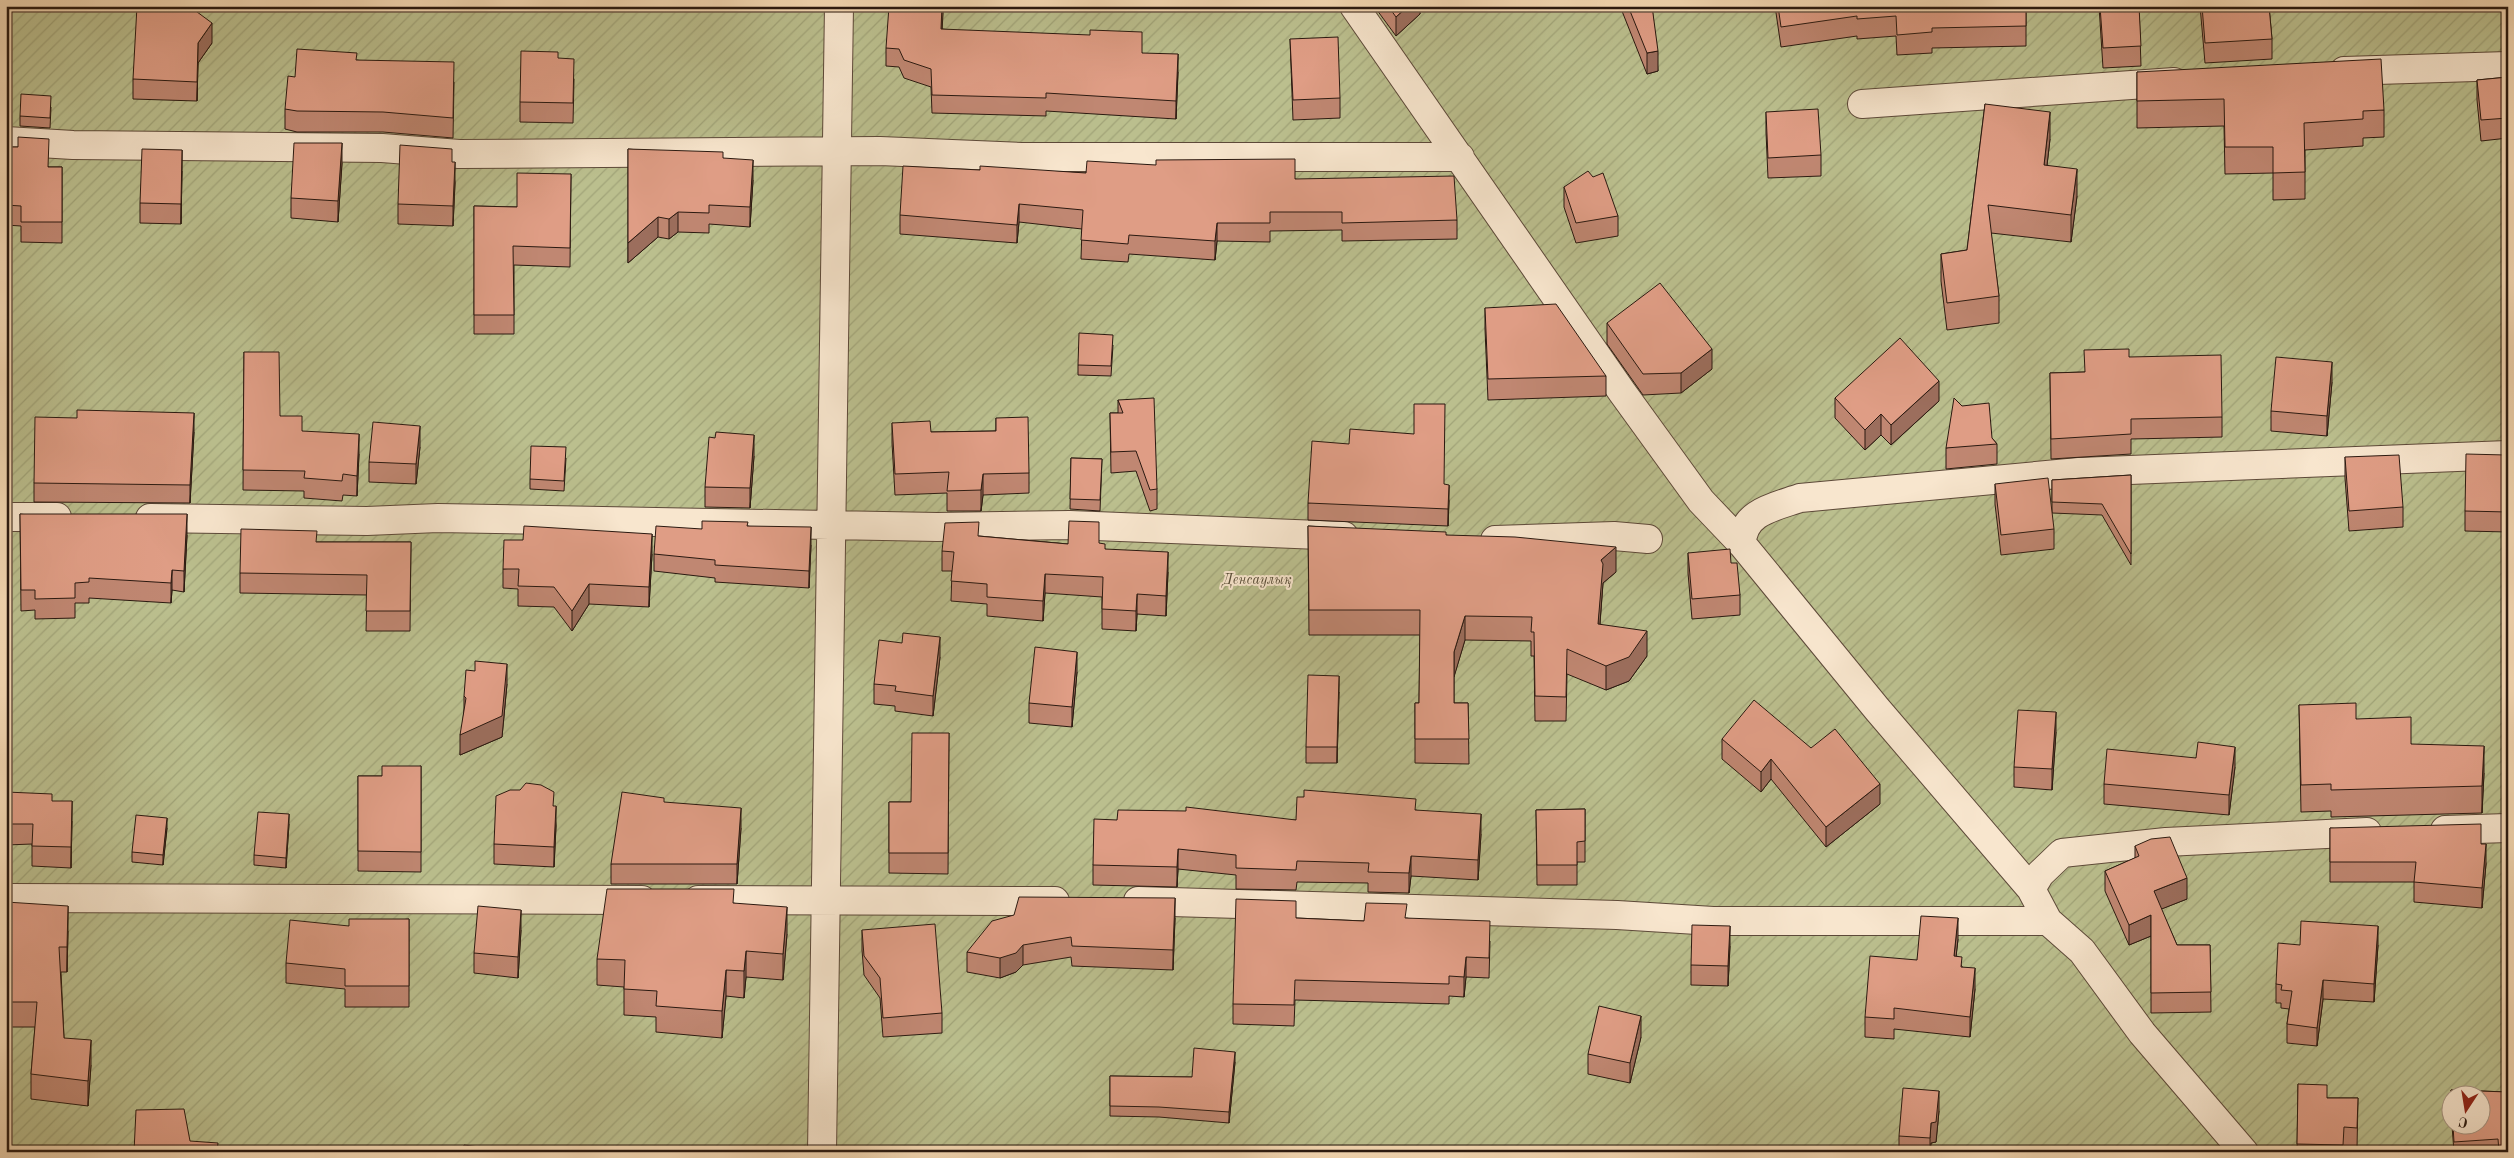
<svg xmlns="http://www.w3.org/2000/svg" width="2514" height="1158" font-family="'Old Standard TT',serif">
<defs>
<pattern id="garden-furrows" width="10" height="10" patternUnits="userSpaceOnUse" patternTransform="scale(1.25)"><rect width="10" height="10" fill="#bbbf8e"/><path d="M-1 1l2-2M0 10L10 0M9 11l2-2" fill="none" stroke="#a1a479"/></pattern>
</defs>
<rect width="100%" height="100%" fill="#f5d9b4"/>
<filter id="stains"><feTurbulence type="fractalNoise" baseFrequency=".004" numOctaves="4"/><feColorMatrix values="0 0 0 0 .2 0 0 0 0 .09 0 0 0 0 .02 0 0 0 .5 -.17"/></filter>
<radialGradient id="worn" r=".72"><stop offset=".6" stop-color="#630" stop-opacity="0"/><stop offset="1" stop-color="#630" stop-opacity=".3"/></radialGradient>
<path fill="url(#garden-furrows)" stroke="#726c4f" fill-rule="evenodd" d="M 6,6 L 2508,6 L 2508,1152 L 6,1152 ZM 2452,1096 L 2482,1096 L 2482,1126 L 2452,1126 Z"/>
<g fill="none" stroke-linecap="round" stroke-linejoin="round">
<defs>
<path id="minor" d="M 1354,6 L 1622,392 L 1701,501 L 1742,544
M 2344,71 L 2508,66
M 1862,104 L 2174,82
M 6,141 L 73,145 L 382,148 L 459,154 L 880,151 L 1021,157 L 1460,157
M 6,517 L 57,517
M 150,518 L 367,521 L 438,518 L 937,527 L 1070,525 L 1344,536
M 1495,540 L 1614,536 L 1648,539
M 2445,830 L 2508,828
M 2031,889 L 2040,874 L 2062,853 L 2166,842 L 2367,832
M 6,898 L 642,900
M 698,900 L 1055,901
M 1138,901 L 1617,915 L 1713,921 L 2048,921
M 822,1152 L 839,6
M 2244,1152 L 2142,1033 L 2082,951 L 2048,921 L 2031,889 L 1877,709 L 1742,544 C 1742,512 1774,507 1800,498 L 2079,472 L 2508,455"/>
</defs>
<use href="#minor" stroke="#5d4939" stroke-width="30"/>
<use href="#minor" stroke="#f8e6ce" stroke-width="28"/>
</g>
<path fill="#c08772" stroke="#2a1910" d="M 943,6 L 942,29 L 1142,53 L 1178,72 L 1176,119 L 1046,111 L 1046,116 L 932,113 L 931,87 L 904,78 L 899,67 L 886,66 L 886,48 Z
M 1374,6 L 1420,6 L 1420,14 L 1396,36 Z
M 1620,6 L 1652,6 L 1658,71 L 1647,74 Z
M 1775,6 L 2026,6 L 2026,46 L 1932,48 L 1932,53 L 1897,55 L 1896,36 L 1857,39 L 1857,36 L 1781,47 Z
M 2099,6 L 2139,6 L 2141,66 L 2103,68 Z
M 2200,6 L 2269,6 L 2272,39 L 2272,59 L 2205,63 Z
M 1290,39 L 1340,98 L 1340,118 L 1293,120 Z
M 212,43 L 198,63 L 197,101 L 133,99 L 133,79 Z
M 558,58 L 574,79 L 573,123 L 520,122 L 520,102 Z
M 357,60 L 454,82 L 453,138 L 383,132 L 297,132 L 285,129 L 285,109 Z
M 2137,72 L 2384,110 L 2384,137 L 2363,138 L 2363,146 L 2305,150 L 2305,199 L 2273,200 L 2273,173 L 2225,174 L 2224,126 L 2137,128 Z
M 2508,77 L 2508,138 L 2481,141 L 2477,100 L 2477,80 Z
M 1985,104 L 2050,139 L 2047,165 L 2077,196 L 2071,242 L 1991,233 L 1999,296 L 1999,323 L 1947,330 L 1941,281 L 1941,254 L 1967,250 Z
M 51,107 L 50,128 L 20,126 L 20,116 Z
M 1766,112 L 1821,155 L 1821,176 L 1768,178 L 1766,132 Z
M 6,147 L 18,147 L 49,167 L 62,167 L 62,243 L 21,242 L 21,226 L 6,225 Z
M 628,149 L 723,158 L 753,180 L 750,227 L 709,224 L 709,233 L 678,232 L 669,239 L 658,237 L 628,263 Z
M 452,162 L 455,183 L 453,226 L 398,224 L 398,204 Z
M 342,163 L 338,222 L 291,218 L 291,198 Z
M 980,170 L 1295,179 L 1457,220 L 1457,239 L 1342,241 L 1342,230 L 1270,231 L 1270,242 L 1217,241 L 1215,260 L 1129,254 L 1128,262 L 1081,259 L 1082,229 L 1019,222 L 1017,243 L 900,234 L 900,215 Z
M 182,171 L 181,224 L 140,223 L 140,203 Z
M 571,174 L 570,267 L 514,265 L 514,334 L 474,334 L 474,206 L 517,207 Z
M 1593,177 L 1618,216 L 1618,236 L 1576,243 L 1564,207 L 1564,187 Z
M 2508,215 L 2508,248 L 2503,238 L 2503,228 Z
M 1485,308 L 1606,376 L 1606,396 L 1488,400 L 1485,329 Z
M 1607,323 L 1712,369 L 1681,393 L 1643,395 L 1607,344 Z
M 1113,345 L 1111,376 L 1078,375 L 1078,365 Z
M 244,352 L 280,416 L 302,431 L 359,454 L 357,496 L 343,495 L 342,501 L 304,498 L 304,491 L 243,490 Z
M 2129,357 L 2222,417 L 2222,437 L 2131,439 L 2131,454 L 2051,459 L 2050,373 L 2085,372 Z
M 2332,382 L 2327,436 L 2271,431 L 2271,411 Z
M 1835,398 L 1939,401 L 1891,445 L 1881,435 L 1865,450 L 1835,418 Z
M 1118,400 L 1157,489 L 1157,509 L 1150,511 L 1136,471 L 1111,473 L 1110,413 L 1118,413 Z
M 77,418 L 194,432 L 190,503 L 34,502 L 34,483 Z
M 996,418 L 1029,473 L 1029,493 L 983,495 L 981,511 L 947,511 L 947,493 L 895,495 L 892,443 L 892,423 L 931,432 L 996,431 Z
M 1992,438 L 1997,444 L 1997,464 L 1946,469 L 1946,448 Z
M 420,447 L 416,484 L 369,482 L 369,462 Z
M 754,456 L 750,508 L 705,507 L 705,487 Z
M 2345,457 L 2403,507 L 2403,527 L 2349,531 L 2345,478 Z
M 566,458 L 564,491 L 530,489 L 530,479 Z
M 1071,458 L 1102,459 L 1100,511 L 1070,509 Z
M 2506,464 L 2508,464 L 2508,532 L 2465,531 L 2465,511 Z
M 2131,475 L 2131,565 L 2102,515 L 2052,513 L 2052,480 Z
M 1444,484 L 1449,501 L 1448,526 L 1308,520 L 1308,503 Z
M 1995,484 L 2054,529 L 2054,549 L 2001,555 L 1995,504 Z
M 20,514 L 187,535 L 184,592 L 172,590 L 171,603 L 89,598 L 89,603 L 75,603 L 75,618 L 35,619 L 35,610 L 21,611 Z
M 748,526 L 811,545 L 809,588 L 715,582 L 715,578 L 654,571 L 654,554 L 702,529 Z
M 1308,526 L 1446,535 L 1616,572 L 1603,583 L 1600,624 L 1647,656 L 1629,681 L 1606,690 L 1567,674 L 1566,721 L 1535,721 L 1534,656 L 1531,656 L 1531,641 L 1465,640 L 1454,676 L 1454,703 L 1468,703 L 1469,764 L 1415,763 L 1415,703 L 1419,703 L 1420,635 L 1309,635 Z
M 979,536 L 1068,544 L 1099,543 L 1105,549 L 1168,572 L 1166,616 L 1137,614 L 1136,631 L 1102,629 L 1102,597 L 1045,593 L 1043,621 L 987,616 L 987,604 L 951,601 L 952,571 L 942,571 L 942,551 Z
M 317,542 L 411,542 L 410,631 L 366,631 L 367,595 L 240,593 L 240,573 Z
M 1688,553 L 1731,563 L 1740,595 L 1740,615 L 1692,619 L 1688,573 Z
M 652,554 L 649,607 L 589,604 L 572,631 L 554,607 L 518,606 L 518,589 L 503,588 L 503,569 Z
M 940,657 L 933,716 L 895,711 L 895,706 L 874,704 L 874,684 Z
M 1077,672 L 1072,727 L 1029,723 L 1029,703 Z
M 507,684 L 502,737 L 460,755 L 464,709 L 464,696 Z
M 1339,692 L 1337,763 L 1306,763 L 1306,747 Z
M 2299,705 L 2356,719 L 2411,744 L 2484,773 L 2482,813 L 2331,817 L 2331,811 L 2301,812 Z
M 2056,732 L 2052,790 L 2014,787 L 2014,767 Z
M 949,733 L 948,874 L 889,873 L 889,802 L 911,802 Z
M 1722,739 L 1811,748 L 1880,804 L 1826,847 L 1771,779 L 1761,792 L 1722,759 Z
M 2196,758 L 2235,767 L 2229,815 L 2104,804 L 2104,784 Z
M 421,766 L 421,872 L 358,871 L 358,776 L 382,776 Z
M 6,792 L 52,801 L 72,821 L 71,868 L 32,866 L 32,844 L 6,845 Z
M 554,806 L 556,826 L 554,867 L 494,864 L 494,844 Z
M 1585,809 L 1585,862 L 1577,862 L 1577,885 L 1537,885 L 1536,810 Z
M 1416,810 L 1481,834 L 1478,880 L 1411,876 L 1409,893 L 1368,892 L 1368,883 L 1297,882 L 1296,890 L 1236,889 L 1236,875 L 1178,869 L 1177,887 L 1093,885 L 1093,865 L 1117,820 L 1296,820 Z
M 289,824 L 286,868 L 254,865 L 254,855 Z
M 167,828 L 163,865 L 132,862 L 132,852 Z
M 741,828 L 737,884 L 611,884 L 611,864 Z
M 2330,828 L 2481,844 L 2486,864 L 2482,908 L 2414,902 L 2414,882 L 2330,882 Z
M 2135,846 L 2187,899 L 2161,909 L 2177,945 L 2210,945 L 2211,1012 L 2151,1013 L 2151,936 L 2129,945 L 2105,891 L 2105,871 L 2135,858 Z
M 6,902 L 68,931 L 67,972 L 61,972 L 64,1038 L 91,1065 L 88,1106 L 31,1099 L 31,1074 L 35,1027 L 6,1027 Z
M 734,903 L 787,934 L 783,980 L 746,977 L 744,998 L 726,996 L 722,1038 L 656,1032 L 656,1017 L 624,1015 L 624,987 L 597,985 L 597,959 Z
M 1175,918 L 1173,970 L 1072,966 L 1071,957 L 1023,965 L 1016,972 L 1000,978 L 967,972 L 967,952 Z
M 1296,918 L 1364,921 L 1407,918 L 1490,941 L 1489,978 L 1466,977 L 1464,997 L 1449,996 L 1449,1004 L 1295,1000 L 1294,1026 L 1233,1024 L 1233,1004 Z
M 409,919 L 409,1007 L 345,1007 L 345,989 L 286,983 L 286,963 L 349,926 Z
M 521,930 L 518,978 L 474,973 L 474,953 Z
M 862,930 L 942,1013 L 942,1033 L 883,1037 L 880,998 L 864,975 L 862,950 Z
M 1958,939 L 1956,956 L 1975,989 L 1970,1037 L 1894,1029 L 1894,1039 L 1865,1037 L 1865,1017 L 1917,960 Z
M 2300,945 L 2378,945 L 2374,1002 L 2323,999 L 2317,1046 L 2287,1043 L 2287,1024 L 2289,1009 L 2281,1008 L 2281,1003 L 2276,1003 L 2276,984 Z
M 1730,946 L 1728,986 L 1691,985 L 1691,965 Z
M 1641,1037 L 1630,1083 L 1588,1074 L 1588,1054 Z
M 1235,1062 L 1229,1123 L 1159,1117 L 1110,1116 L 1110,1076 L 1192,1077 Z
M 2298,1084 L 2327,1098 L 2358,1098 L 2357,1148 L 2344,1148 L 2343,1152 L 2297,1152 Z
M 2451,1090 L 2508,1092 L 2508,1152 L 2454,1152 L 2452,1126 L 2482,1126 L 2452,1096 L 2452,1122 Z
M 1939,1111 L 1936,1142 L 1931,1143 L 1930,1152 L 1899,1152 L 1899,1136 Z"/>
<path fill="#9c6e5d" stroke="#2a1910" d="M 942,6 L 943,6 L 943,14 L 941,47 L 941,29 Z
M 1408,6 L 1420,6 L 1420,14 L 1396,36 L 1396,17 Z
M 212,23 L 212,43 L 198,63 L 197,101 L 198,43 Z
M 1658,51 L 1658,71 L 1647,74 L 1647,53 Z
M 1178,54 L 1178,72 L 1176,119 L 1176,101 Z
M 2050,112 L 2050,139 L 2044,192 L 2044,165 Z
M 342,143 L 342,163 L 338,222 L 338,201 Z
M 182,150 L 182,171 L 181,224 L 181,204 Z
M 753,160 L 753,180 L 750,227 L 750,207 Z
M 455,162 L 455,183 L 453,226 L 453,206 Z
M 2077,169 L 2077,196 L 2071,242 L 2071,215 Z
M 1019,204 L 1019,222 L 1017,243 L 1017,225 Z
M 678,212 L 678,232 L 669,239 L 669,219 Z
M 658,217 L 658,237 L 628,263 L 628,243 Z
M 1217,223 L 1217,241 L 1215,260 L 1215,241 Z
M 1712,349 L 1712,369 L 1681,393 L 1681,373 Z
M 2332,362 L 2332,382 L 2327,436 L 2327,416 Z
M 1939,381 L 1939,401 L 1891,445 L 1891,425 Z
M 194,413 L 194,432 L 190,503 L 190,485 Z
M 1881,414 L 1881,435 L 1865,450 L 1865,430 Z
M 420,426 L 420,447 L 416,484 L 416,464 Z
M 359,434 L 359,454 L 357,496 L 357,476 Z
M 754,435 L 754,456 L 750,508 L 750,488 Z
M 983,474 L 983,495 L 981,511 L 981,490 Z
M 1449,485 L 1449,501 L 1448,526 L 1448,509 Z
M 187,514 L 187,535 L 184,592 L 184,571 Z
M 811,527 L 811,545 L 809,588 L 809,571 Z
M 652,534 L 652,554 L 649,607 L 649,587 Z
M 1616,547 L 1616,572 L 1603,583 L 1598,648 L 1598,624 L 1601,560 Z
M 1168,552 L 1168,572 L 1166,616 L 1166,596 Z
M 172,570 L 172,590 L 171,603 L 171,583 Z
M 1045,574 L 1045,593 L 1043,621 L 1043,601 Z
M 589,584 L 589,604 L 572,631 L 572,611 Z
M 1137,594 L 1137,614 L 1136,631 L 1136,611 Z
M 1465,616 L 1465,640 L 1454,677 L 1454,652 Z
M 1647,631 L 1647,656 L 1629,681 L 1606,690 L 1606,666 Z
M 940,637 L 940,657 L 933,716 L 933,696 Z
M 1077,652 L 1077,672 L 1072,727 L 1072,707 Z
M 507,664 L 507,684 L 502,737 L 460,755 L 460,735 Z
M 1339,676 L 1339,692 L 1337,763 L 1337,747 Z
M 2056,712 L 2056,732 L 2052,790 L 2052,769 Z
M 2484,746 L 2484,773 L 2482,813 L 2482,786 Z
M 2235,747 L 2235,767 L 2229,815 L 2229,795 Z
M 1771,759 L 1771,779 L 1761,792 L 1761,772 Z
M 1880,784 L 1880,804 L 1826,847 L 1826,827 Z
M 72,801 L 72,821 L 71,868 L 71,847 Z
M 556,806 L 556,826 L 554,867 L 554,847 Z
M 741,808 L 741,828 L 737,884 L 737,864 Z
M 289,814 L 289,824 L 286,868 L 286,858 Z
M 1481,814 L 1481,834 L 1478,880 L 1478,860 Z
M 167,818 L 167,828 L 163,865 L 163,855 Z
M 2486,844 L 2486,864 L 2482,908 L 2482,888 Z
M 1178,849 L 1178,869 L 1177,887 L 1177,867 Z
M 1411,856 L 1411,876 L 1409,893 L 1409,873 Z
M 2187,878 L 2187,899 L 2154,912 L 2154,891 Z
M 1175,898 L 1175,918 L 1173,970 L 1173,950 Z
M 68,906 L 68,931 L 67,972 L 67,947 Z
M 787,907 L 787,934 L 783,980 L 783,954 Z
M 521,910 L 521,930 L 518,978 L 518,957 Z
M 2151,915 L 2151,936 L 2129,945 L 2129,925 Z
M 1958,918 L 1958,939 L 1954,976 L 1954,956 Z
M 1730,926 L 1730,946 L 1728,986 L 1728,966 Z
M 2378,926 L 2378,945 L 2374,1002 L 2374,984 Z
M 1023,945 L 1023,965 L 1016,972 L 1000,978 L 1000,958 Z
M 746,951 L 746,977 L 744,998 L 744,971 Z
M 1466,957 L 1466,977 L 1464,997 L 1464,977 Z
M 1975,968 L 1975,989 L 1970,1037 L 1970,1017 Z
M 726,970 L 726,996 L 722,1038 L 722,1011 Z
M 2323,980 L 2323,999 L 2317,1046 L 2317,1028 Z
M 1641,1016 L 1641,1037 L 1630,1083 L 1630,1063 Z
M 91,1040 L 91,1065 L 88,1106 L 88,1081 Z
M 1235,1052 L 1235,1062 L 1229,1123 L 1229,1112 Z
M 1939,1091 L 1939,1111 L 1936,1142 L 1931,1143 L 1930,1152 L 1930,1138 L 1931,1123 Z"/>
<path fill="#df9d85" stroke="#2a1910" d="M 137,6 L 189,6 L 212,23 L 198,43 L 197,82 L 133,79 Z
M 889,6 L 942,6 L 941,29 L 1090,35 L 1090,30 L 1142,32 L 1142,53 L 1178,54 L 1176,101 L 1046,93 L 1046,98 L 932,95 L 931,69 L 904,60 L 899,49 L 886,48 Z
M 1388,6 L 1408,6 L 1396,17 Z
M 1628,6 L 1652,6 L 1658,51 L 1647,53 Z
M 1778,6 L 2026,6 L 2026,26 L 1932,28 L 1932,32 L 1897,35 L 1896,16 L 1857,19 L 1857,16 L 1781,27 Z
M 2100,6 L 2139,6 L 2141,46 L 2103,48 Z
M 2202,6 L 2269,6 L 2272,39 L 2205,43 Z
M 1338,37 L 1340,98 L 1293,100 L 1290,39 Z
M 297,49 L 357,53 L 356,60 L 454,62 L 453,118 L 383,112 L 297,111 L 285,109 L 288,76 L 295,77 Z
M 521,51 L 558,52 L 558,58 L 574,59 L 573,103 L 520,102 Z
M 2381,59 L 2384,110 L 2363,111 L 2363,119 L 2304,123 L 2305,172 L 2273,173 L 2273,147 L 2225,147 L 2224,99 L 2137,101 L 2137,72 Z
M 2508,77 L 2508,118 L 2481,120 L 2477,80 Z
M 21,94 L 51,96 L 50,118 L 20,116 Z
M 1985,104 L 2050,112 L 2044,165 L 2077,169 L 2071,215 L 1988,205 L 1999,296 L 1947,303 L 1941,254 L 1967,250 Z
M 1818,109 L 1821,155 L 1768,158 L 1766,112 Z
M 18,137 L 49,139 L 48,167 L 62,167 L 62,222 L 21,222 L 21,206 L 6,205 L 6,147 L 18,147 Z
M 294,143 L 342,143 L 338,201 L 291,198 Z
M 400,145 L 452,149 L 452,162 L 455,162 L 453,206 L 398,204 Z
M 142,149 L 182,150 L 181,204 L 140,203 Z
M 628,149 L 723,152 L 723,158 L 753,160 L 750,207 L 709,205 L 709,213 L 678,212 L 669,219 L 658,217 L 628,243 Z
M 1295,159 L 1295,179 L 1454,176 L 1457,220 L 1342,223 L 1342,212 L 1270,212 L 1270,223 L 1217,223 L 1215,241 L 1129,235 L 1128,244 L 1081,240 L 1083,210 L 1019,204 L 1017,225 L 900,215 L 903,166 L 980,170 L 980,166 L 1086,173 L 1087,161 L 1156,165 L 1156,160 Z
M 1588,171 L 1593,177 L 1603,173 L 1618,216 L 1576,223 L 1564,187 Z
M 517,173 L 571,174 L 570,248 L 513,246 L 514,315 L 474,315 L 474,206 L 517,207 Z
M 2508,215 L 2508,237 L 2503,228 L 2505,218 Z
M 1660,283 L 1712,349 L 1681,373 L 1643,374 L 1607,323 Z
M 1556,304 L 1606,376 L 1488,379 L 1485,308 Z
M 1079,333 L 1113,335 L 1111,366 L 1078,365 Z
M 1900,338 L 1939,381 L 1891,425 L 1881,414 L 1865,430 L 1835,398 Z
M 2129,349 L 2129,357 L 2221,355 L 2222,417 L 2131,419 L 2131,434 L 2051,439 L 2050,373 L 2085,372 L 2084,350 Z
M 244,352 L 279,352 L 280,416 L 302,416 L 302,431 L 359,434 L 357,476 L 343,474 L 342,481 L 304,478 L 305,471 L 243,470 Z
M 2276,357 L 2332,362 L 2327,416 L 2271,411 Z
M 1154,398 L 1157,489 L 1150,490 L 1136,451 L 1111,452 L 1110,413 L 1123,413 L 1118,400 Z
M 1954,398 L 1962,406 L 1989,403 L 1992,438 L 1997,444 L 1946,448 Z
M 1414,404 L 1445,404 L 1444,484 L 1449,485 L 1448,509 L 1308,503 L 1312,441 L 1349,444 L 1350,429 L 1414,434 Z
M 77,410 L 194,413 L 190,485 L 34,483 L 35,417 L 77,418 Z
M 1028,417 L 1029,473 L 983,474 L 981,490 L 947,491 L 949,472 L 895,474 L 892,423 L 930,421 L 931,432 L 996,431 L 996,418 Z
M 373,422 L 420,426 L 416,464 L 369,462 Z
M 716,432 L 754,435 L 750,488 L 705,487 L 709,437 L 715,438 Z
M 531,446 L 566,447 L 564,481 L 530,479 Z
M 2466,454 L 2506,455 L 2506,464 L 2508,464 L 2508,512 L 2465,511 Z
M 2399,455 L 2403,507 L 2349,511 L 2345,457 Z
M 1071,458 L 1102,459 L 1100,500 L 1070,499 Z
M 2131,475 L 2131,554 L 2102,504 L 2052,502 L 2052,480 Z
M 2048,478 L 2054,529 L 2001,535 L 1995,484 Z
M 20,514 L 187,514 L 184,571 L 172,570 L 171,583 L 89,578 L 89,582 L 75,583 L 75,598 L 35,599 L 35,590 L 21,590 Z
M 702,521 L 748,522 L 747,526 L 811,527 L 809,571 L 715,565 L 715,560 L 654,554 L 656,526 L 702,529 Z
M 1069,521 L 1099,522 L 1099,543 L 1105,544 L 1105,549 L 1168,552 L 1166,596 L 1137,594 L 1136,611 L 1102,609 L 1103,577 L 1045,574 L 1043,601 L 987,597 L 987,584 L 951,581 L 954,552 L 942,551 L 945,523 L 979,522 L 978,536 L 1068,544 Z
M 524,526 L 652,534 L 649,587 L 589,584 L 572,611 L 554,587 L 518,586 L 519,569 L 503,569 L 504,540 L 523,540 Z
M 1308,526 L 1446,532 L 1446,535 L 1515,537 L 1616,547 L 1601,560 L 1603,564 L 1598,624 L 1647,631 L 1629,657 L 1606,666 L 1567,649 L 1566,697 L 1535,696 L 1534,632 L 1531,632 L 1532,617 L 1465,616 L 1454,652 L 1454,703 L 1468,703 L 1469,739 L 1415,739 L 1415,703 L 1419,703 L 1420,610 L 1309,610 Z
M 241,529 L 317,531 L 316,542 L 411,542 L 410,611 L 366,611 L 367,575 L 240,573 Z
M 1730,549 L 1731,563 L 1737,563 L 1740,595 L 1692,599 L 1688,553 Z
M 903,633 L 940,637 L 933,696 L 895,691 L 896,686 L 874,684 L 879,640 L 902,643 Z
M 1035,647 L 1077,652 L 1072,707 L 1029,703 Z
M 475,661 L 507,664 L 502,716 L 460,735 L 466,698 L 464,696 L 466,670 L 475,671 Z
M 1308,675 L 1339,676 L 1337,747 L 1306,747 Z
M 1754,700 L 1811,748 L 1835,729 L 1880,784 L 1826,827 L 1771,759 L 1761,772 L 1722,739 Z
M 2356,703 L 2356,719 L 2411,717 L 2411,744 L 2484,746 L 2482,786 L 2331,790 L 2331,784 L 2301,785 L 2299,705 Z
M 2018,710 L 2056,712 L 2052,769 L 2014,767 Z
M 912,733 L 949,733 L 948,853 L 889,853 L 889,802 L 911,802 Z
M 2198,742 L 2235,747 L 2229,795 L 2104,784 L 2107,749 L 2196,758 Z
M 382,766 L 421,766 L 421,852 L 358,851 L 358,776 L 382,776 Z
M 526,783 L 541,785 L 554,792 L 553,806 L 556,806 L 554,847 L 494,844 L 496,796 L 510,790 L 520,790 Z
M 1304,790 L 1416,799 L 1415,810 L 1481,814 L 1478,860 L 1411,856 L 1409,873 L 1368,872 L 1369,863 L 1297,861 L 1296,870 L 1236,868 L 1236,855 L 1178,849 L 1177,867 L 1093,865 L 1094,819 L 1117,820 L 1118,810 L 1186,811 L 1186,807 L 1296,820 L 1297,797 L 1304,797 Z
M 6,792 L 52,794 L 52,801 L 72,801 L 71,847 L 32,846 L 33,824 L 6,824 Z
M 622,792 L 664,798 L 664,802 L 741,808 L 737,864 L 611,864 Z
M 1585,809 L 1585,841 L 1577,842 L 1577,865 L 1537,865 L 1536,810 Z
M 258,812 L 289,814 L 286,858 L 254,855 Z
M 136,815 L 167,818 L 163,855 L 132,852 Z
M 2481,824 L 2481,844 L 2486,844 L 2482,888 L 2414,882 L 2416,862 L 2330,862 L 2330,828 Z
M 2170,837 L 2187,878 L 2154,891 L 2177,945 L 2210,945 L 2211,992 L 2151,993 L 2151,915 L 2129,925 L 2105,871 L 2139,856 L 2135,846 L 2151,839 Z
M 607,889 L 734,889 L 733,903 L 787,907 L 783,954 L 746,951 L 744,971 L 726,970 L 722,1011 L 656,1006 L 657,991 L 624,989 L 625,960 L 597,959 Z
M 1019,897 L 1175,898 L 1173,950 L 1072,946 L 1071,937 L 1023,945 L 1016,953 L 1000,958 L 967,952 L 992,921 L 1014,915 Z
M 1236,899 L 1296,901 L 1296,918 L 1364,921 L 1366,903 L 1407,904 L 1405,918 L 1490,921 L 1489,958 L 1466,957 L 1464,977 L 1449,976 L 1449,984 L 1295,980 L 1294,1005 L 1233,1004 Z
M 6,902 L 68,906 L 67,947 L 59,947 L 64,1038 L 91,1040 L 88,1081 L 31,1074 L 37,1002 L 6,1002 Z
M 478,906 L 521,910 L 518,957 L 474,953 Z
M 1921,916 L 1958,918 L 1954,956 L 1962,957 L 1961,967 L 1975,968 L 1970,1017 L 1894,1008 L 1894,1019 L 1865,1017 L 1870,956 L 1917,960 Z
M 349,919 L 409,919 L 409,986 L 345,986 L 345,969 L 286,963 L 290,920 L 349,926 Z
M 2301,921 L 2378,926 L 2374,984 L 2323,980 L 2317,1028 L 2287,1024 L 2292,991 L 2281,990 L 2282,985 L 2276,984 L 2278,943 L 2300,945 Z
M 935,924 L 942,1013 L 883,1018 L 880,978 L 864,956 L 862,930 Z
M 1692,925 L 1730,926 L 1728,966 L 1691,965 Z
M 1599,1006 L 1641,1016 L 1630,1063 L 1588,1054 Z
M 1194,1048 L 1235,1052 L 1229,1112 L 1159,1107 L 1110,1106 L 1110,1076 L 1192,1077 Z
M 2298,1084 L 2327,1085 L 2327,1098 L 2358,1098 L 2357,1128 L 2344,1127 L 2343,1145 L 2297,1144 Z
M 1903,1088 L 1939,1091 L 1936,1122 L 1931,1123 L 1930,1138 L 1899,1136 Z
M 2451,1090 L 2508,1092 L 2508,1152 L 2499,1152 L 2498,1139 L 2454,1142 L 2453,1126 L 2482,1126 L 2482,1096 L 2452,1096 L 2452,1102 Z
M 184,1109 L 190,1141 L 218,1143 L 217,1150 L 225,1150 L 225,1152 L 134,1152 L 136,1110 Z
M 464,1145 L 518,1152 L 463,1152 Z
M 2025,1150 L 2107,1150 L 2107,1152 L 2025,1152 Z"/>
<g text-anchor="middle" stroke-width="4" stroke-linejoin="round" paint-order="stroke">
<g font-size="14" font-style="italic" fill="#564b36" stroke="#f8e6ce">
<text x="1257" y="584">Денсаулық</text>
</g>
</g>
<rect width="2514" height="1158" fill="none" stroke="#f5d9b4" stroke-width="25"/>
<rect x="8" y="8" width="2499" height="1143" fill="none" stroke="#2a1910" stroke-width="2.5"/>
<rect x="12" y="12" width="2489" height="1133" fill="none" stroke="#2a1910"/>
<g transform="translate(2466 1110) rotate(192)"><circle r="24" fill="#f8e6ce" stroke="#a69482"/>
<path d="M0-4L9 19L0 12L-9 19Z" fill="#8f2418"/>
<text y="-8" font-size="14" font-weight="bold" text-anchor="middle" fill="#2a1910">С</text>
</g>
<rect width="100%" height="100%" filter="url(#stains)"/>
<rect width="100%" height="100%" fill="url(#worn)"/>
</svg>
